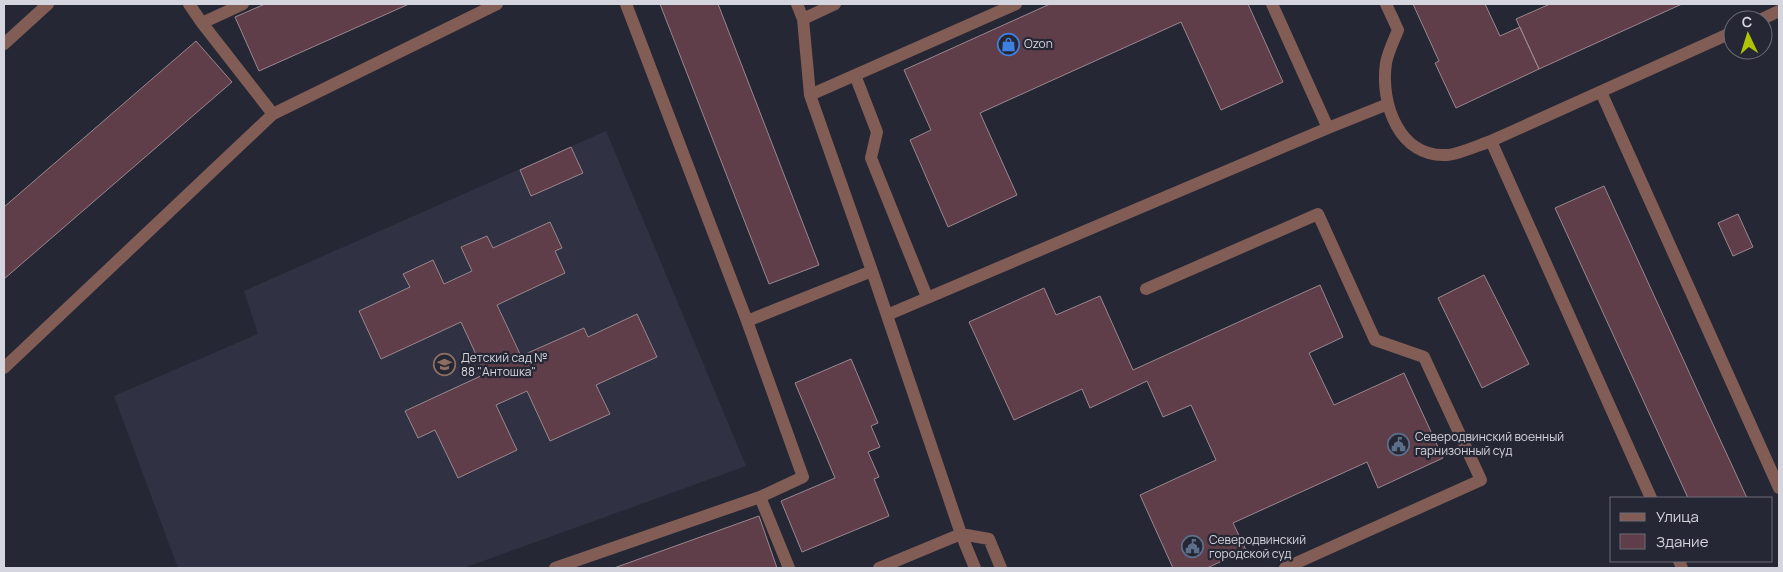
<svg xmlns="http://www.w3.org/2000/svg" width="1783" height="572" font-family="Manrope,sans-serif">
<rect width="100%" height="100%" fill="#262734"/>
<path fill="#303244" d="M 606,131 L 746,466 L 464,568 L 178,568 L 114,396 L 258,334 L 244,291 Z"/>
<path fill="#5f3e4a" stroke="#9a878d" d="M 265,4 L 409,4 L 259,71 L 235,17 Z
M 660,4 L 718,4 L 819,265 L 769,284 Z
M 1050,4 L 1248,4 L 1283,82 L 1221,110 L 1181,22 L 980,113 L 1017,195 L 948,227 L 910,140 L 931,130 L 904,70 Z
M 1413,4 L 1485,4 L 1500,36 L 1520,27 L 1539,69 L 1456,108 L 1435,63 L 1439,61 Z
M 1550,4 L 1682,4 L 1539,69 L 1516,19 Z
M 196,41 L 232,82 L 4,279 L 4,207 Z
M 571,147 L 583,173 L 531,196 L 520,170 Z
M 1604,186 L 1699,394 L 1747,498 L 1688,498 L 1555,208 Z
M 1738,214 L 1753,247 L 1733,256 L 1718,223 Z
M 550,222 L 562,248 L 555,251 L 565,273 L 497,305 L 521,356 L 584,328 L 588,337 L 637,314 L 657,357 L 596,385 L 610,414 L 550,441 L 527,391 L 496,405 L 517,450 L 458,478 L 435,430 L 418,438 L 405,411 L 485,374 L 461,322 L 381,359 L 359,311 L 410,287 L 403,274 L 433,260 L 444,284 L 472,271 L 461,247 L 487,236 L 493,248 Z
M 1484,275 L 1529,364 L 1482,388 L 1438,298 Z
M 1320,285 L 1343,337 L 1309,353 L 1334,405 L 1404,373 L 1443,458 L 1378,488 L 1367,462 L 1233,523 L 1246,550 L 1207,568 L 1173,568 L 1140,495 L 1216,460 L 1191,405 L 1163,417 L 1147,381 L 1090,408 L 1082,389 L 1014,420 L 969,322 L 1044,288 L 1056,315 L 1100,296 L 1133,370 Z
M 851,359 L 878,423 L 871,426 L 880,447 L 868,452 L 879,477 L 874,479 L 889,516 L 802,552 L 781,501 L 835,478 L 795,383 Z
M 759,516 L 777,568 L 614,568 Z"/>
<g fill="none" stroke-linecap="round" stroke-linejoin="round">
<path stroke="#815d56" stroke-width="12" d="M 189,4 L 202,23 L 273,114 L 497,4
M 797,4 L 803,19 L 810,95 L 872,271 L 961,534 L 975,568
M 1386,4 L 1398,30 C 1394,40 1388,52 1386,63 C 1380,103 1399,158 1447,155 C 1457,155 1479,145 1491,141 L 1651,498
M 803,19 L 835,4
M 1760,20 L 1779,11
M 202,23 L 243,4
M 4,44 L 48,4
M 855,75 L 877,132 L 871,158 L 927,297
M 1601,92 L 1779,488
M 810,95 L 1016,4
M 1328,128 L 1388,104
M 1491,141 L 1733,32
M 1146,289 L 1318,214 L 1375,340 L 1424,357 L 1481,480 L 1285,568
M 887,315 L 1328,128 L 1272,4
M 747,321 L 872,271
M 4,368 L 273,114
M 760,497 L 789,568
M 1679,561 L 1682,568
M 555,568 L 760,497 L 803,477 L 747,321 L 626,4
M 879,568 L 961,534 L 989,539 L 1001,568"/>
</g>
<defs>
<symbol id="shop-ring" viewBox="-11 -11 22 22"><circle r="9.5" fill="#262734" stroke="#3f7fe0" stroke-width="1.5"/><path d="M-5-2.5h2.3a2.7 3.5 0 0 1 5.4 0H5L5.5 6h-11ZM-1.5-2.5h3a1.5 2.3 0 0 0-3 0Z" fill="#3f7fe0"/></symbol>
<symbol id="school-ring" viewBox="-11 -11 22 22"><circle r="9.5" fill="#262734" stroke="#8d6e63" stroke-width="1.5"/><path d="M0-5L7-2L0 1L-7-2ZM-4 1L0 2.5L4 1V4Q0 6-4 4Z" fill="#8d6e63"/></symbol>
<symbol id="civic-ring" viewBox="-11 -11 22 22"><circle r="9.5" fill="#262734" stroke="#5c6f8a" stroke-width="1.5"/><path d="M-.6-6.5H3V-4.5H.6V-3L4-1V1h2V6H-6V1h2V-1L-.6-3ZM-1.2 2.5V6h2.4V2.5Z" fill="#5c6f8a"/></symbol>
</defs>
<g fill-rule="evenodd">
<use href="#shop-ring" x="996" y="32" width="25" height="25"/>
<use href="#school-ring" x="432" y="352" width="25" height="25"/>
<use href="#civic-ring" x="1386" y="432" width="25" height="25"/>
<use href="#civic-ring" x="1180" y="534" width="25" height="25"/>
</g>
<g text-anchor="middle" stroke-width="4.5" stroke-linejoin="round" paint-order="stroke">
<g font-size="12" fill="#d4d5de" stroke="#262734" text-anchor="start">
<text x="1024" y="48">Ozon</text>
<text x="461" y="362">Детский сад №<tspan x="461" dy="14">88 "Антошка"</tspan></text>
<text x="1415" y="441">Северодвинский военный<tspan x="1415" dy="14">гарнизонный суд</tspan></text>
<text x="1209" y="544">Северодвинский<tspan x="1209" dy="14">городской суд</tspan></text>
</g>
</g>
<rect width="1783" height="572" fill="none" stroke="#d4d5de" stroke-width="10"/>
<rect x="1610" y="497" width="162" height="65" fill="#262734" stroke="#6c6d78"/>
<rect x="1620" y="513" width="25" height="8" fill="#815d56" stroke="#6c6d78"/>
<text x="1656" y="522" font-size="15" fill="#d4d5de">Улица</text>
<rect x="1620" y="534" width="25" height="15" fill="#5f3e4a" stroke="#6c6d78"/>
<text x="1656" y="547" font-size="15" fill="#d4d5de">Здание</text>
<g transform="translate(1748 35) rotate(356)"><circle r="24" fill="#262734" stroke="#6c6d78"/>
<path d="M0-4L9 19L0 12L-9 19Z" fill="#afc504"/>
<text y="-8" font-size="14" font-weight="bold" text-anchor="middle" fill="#d4d5de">С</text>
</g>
</svg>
